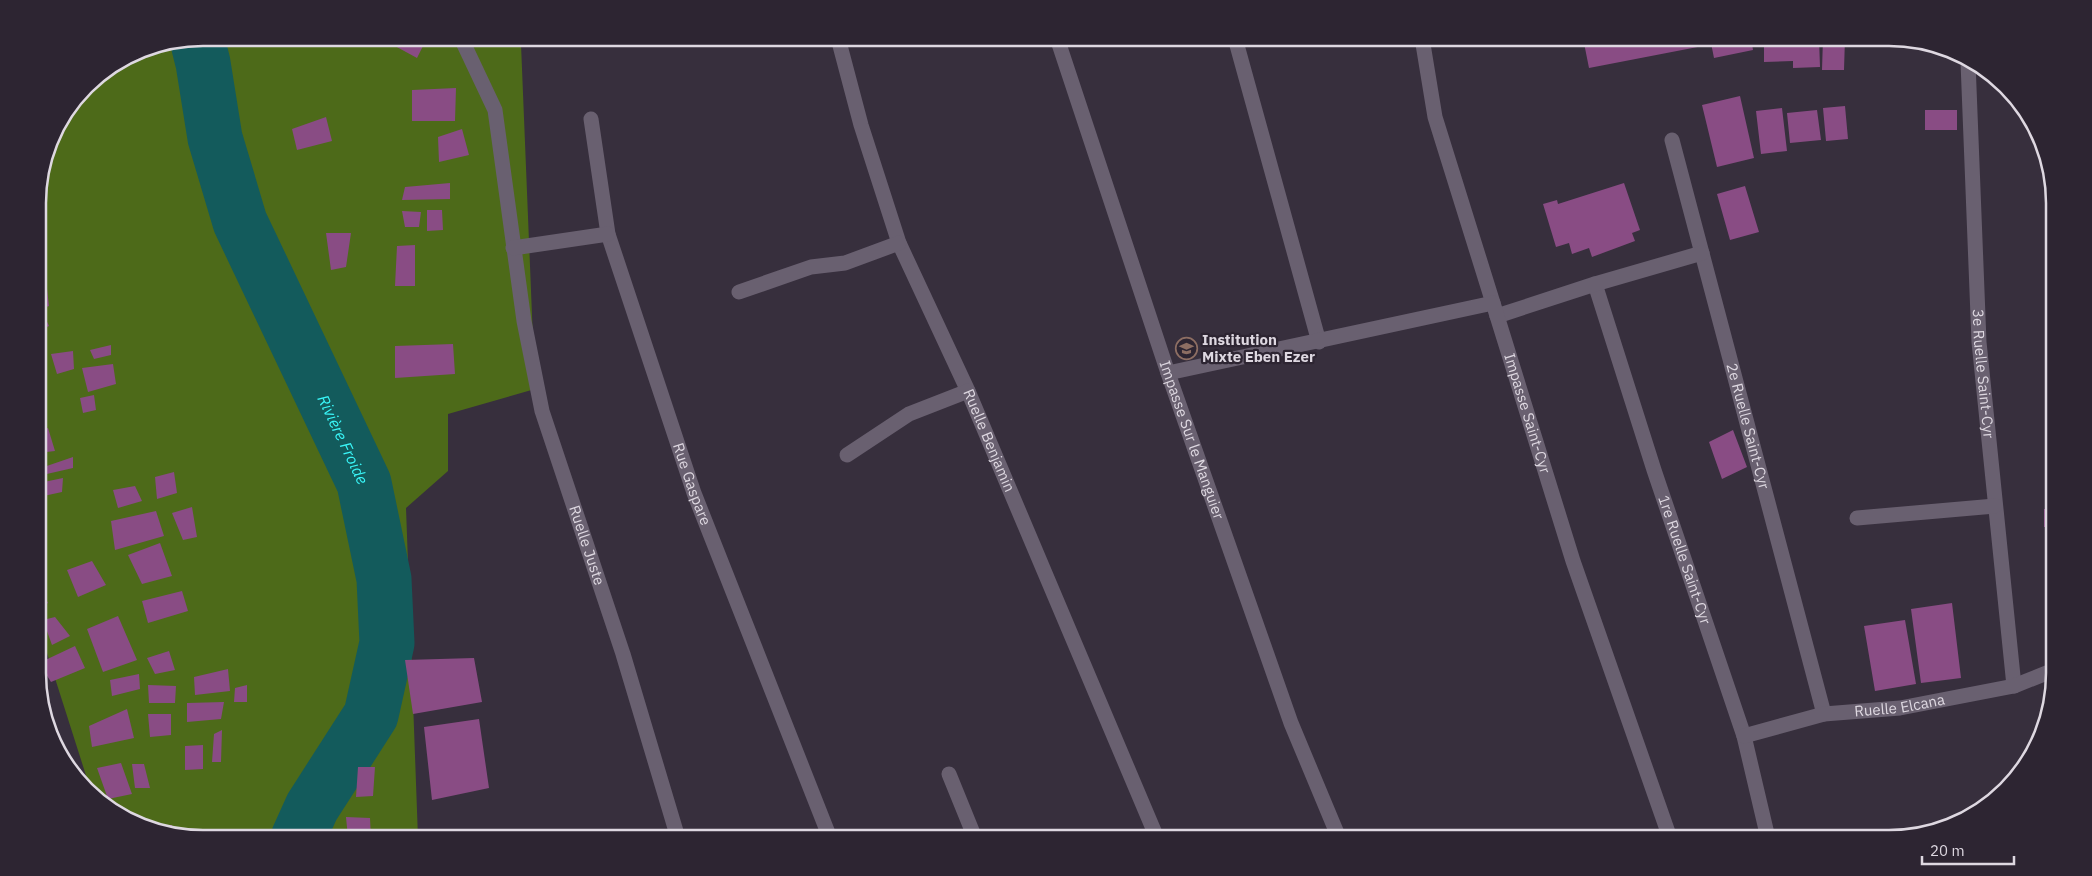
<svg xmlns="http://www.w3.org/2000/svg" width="2092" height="876" font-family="'IBM Plex Sans',sans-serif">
<rect width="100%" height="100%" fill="#372f3d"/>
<path fill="#4d6a19" d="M 203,38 L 545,38 L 521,44 L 535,389 L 448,414 L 448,471 L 406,508 L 418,838 L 203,838 L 140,826 L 90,788 L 39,628 L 38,192 L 55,130 L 94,79 L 140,50 Z"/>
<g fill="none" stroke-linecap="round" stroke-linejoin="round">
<path stroke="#135b5c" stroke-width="55" id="s1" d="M 197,39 L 203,63 L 215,138 L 240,222 L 364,483 L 384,579 L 387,643 L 371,715 L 312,807 L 298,838"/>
</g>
<path fill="#894c84" d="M 350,38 L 368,38 L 367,47 L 349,47 Z
M 385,38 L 427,38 L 417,58 L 384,40 Z
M 1583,38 L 1706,38 L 1708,45 L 1589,68 Z
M 1710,38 L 1751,38 L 1753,50 L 1714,58 Z
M 1764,38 L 1819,38 L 1820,67 L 1793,68 L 1793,61 L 1764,62 Z
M 1823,38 L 1845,38 L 1844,70 L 1822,70 Z
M 456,88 L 455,121 L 412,121 L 412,90 Z
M 1740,96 L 1754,158 L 1717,167 L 1702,105 Z
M 1845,106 L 1848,139 L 1826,141 L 1823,108 Z
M 1782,108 L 1787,151 L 1761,154 L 1756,111 Z
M 1817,110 L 1821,140 L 1790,143 L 1787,113 Z
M 1925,110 L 1957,110 L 1957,130 L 1925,130 Z
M 326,117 L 332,141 L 297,150 L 292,129 Z
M 462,129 L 469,155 L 439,162 L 438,137 Z
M 450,183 L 450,199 L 402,200 L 405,187 Z
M 1624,183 L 1640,230 L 1632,233 L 1635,241 L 1592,257 L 1589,248 L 1572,254 L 1569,243 L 1556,247 L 1543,204 L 1557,200 L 1558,204 Z
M 1745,186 L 1759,232 L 1730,240 L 1717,194 Z
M 427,210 L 442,210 L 443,230 L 427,231 Z
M 402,211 L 421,212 L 419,227 L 405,227 Z
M 326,233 L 351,233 L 346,267 L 331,270 Z
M 415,245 L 415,286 L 395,286 L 397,246 Z
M 47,289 L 49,306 L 38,310 L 38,292 Z
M 43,313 L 49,326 L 38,331 L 38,315 Z
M 453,344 L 455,374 L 395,378 L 395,346 Z
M 111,345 L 111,355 L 94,359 L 90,350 Z
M 73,351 L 74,369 L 57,374 L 51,354 Z
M 113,364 L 116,384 L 88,392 L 82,368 Z
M 94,395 L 96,410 L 83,413 L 80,398 Z
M 48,428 L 55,451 L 38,453 L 38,431 Z
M 1733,430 L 1747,467 L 1722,479 L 1709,442 Z
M 73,457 L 73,468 L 38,476 L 38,469 Z
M 174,472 L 177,493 L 157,499 L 155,477 Z
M 63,478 L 62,492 L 39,497 L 39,483 Z
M 135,486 L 142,501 L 118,508 L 113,490 Z
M 192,507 L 197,537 L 183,540 L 172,513 Z
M 2044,509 L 2054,509 L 2054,527 L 2044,527 Z
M 156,511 L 164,536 L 115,550 L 111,521 Z
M 160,543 L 172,576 L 142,584 L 128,555 Z
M 92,561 L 106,585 L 78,597 L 67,570 Z
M 39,586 L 48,603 L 39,608 Z
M 182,591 L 188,611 L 148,623 L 142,601 Z
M 1952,603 L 1961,678 L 1921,683 L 1911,609 Z
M 118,616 L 137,660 L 103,672 L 87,629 Z
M 55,617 L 70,636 L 52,645 L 43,620 Z
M 1905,620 L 1916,684 L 1875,691 L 1864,626 Z
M 75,646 L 85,668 L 51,682 L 39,663 Z
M 169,651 L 175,670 L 155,674 L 147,658 Z
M 474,658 L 482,702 L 413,714 L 405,660 Z
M 228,669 L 230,691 L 195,695 L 194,677 Z
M 139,674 L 140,689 L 112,696 L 110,680 Z
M 148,685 L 176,686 L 175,703 L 149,703 Z
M 247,685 L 247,702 L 234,702 L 235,688 Z
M 224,702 L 221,719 L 187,722 L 187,703 Z
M 127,709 L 134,738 L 92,747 L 89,726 Z
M 148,714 L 171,714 L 171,735 L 150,737 Z
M 479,719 L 489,788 L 432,800 L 424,727 Z
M 222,730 L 221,762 L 212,762 L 214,734 Z
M 203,745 L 203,769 L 185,770 L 185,746 Z
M 121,763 L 132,794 L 108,799 L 97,768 Z
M 132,764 L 144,764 L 150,788 L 135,788 Z
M 358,767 L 375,767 L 373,796 L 356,797 Z
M 346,817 L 370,818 L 371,838 L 348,838 Z
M 151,825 L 172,825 L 172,832 L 151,828 Z"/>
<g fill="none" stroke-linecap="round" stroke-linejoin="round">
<g stroke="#696070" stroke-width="15">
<path id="s2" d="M 461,38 L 495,110 L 524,321 L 542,411 L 623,654 L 678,838"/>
<path id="s3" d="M 838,38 L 861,125 L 899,243 L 968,391 L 1157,838"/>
<path id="s4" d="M 1057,38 L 1168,373 L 1291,723 L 1339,838"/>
<path d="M 1235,38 L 1319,342"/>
<path d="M 1422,38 L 1435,117 L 1493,303"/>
<path id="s5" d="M 1968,62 L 1979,342 L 2014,686"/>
<path id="s6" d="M 591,119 L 608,234 L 694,493 L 830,838"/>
<path id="s7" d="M 1672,140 L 1824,714"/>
<path d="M 513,248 L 608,234"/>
<path id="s8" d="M 1595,284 L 1654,470 L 1744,736 L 1768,838"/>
<path d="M 739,292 L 811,267 L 845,263 L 899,243"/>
<path d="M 1497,316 L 1595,284 L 1702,253"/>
<path id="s9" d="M 1168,373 L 1493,303 L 1573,561 L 1670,838"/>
<path d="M 847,455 L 909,414 L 968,391"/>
<path d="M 1857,518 L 1995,506"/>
<path id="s10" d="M 1744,736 L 1824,714 L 1900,708 L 2014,686 L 2054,670"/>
<path d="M 949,774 L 975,838"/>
</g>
</g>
<defs>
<symbol id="school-ring" viewBox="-11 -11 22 22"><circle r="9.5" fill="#2d2532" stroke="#8d6e63" stroke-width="1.5"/><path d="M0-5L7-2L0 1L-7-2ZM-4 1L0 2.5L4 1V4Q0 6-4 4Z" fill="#8d6e63"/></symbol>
</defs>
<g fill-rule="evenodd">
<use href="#school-ring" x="1174" y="336" width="25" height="25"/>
</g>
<g text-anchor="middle" stroke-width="4.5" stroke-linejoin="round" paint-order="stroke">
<g font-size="15" font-weight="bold" fill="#ded8e1" stroke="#2d2532" text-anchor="start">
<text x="1202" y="345">Institution<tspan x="1202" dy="17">Mixte Eben Ezer</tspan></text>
</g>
<g font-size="15" fill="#ded8e1" stroke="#2d2532">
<text dy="5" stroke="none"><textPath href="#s5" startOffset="312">3e Ruelle Saint-Cyr</textPath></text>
<text dy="5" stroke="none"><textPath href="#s9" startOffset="448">Impasse Saint-Cyr</textPath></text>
<text dy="5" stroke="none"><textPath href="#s7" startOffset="296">2e Ruelle Saint-Cyr</textPath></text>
<text dy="5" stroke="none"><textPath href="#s4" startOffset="424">Impasse Sur le Manguier</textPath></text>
<text dy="5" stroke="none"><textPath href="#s3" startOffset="431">Ruelle Benjamin</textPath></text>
<text dy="5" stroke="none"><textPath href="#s6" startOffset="380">Rue Gaspare</textPath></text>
<text dy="5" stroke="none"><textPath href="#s2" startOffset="526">Ruelle Juste</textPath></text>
<text dy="5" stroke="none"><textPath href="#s8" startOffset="290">1re Ruelle Saint-Cyr</textPath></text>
<text dy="5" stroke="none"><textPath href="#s10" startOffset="159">Ruelle Elcana</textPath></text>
</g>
<g font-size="16" font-style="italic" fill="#39f5f7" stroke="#2d2532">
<text dy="6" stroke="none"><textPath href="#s1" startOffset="429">Rivière Froide</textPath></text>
</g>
</g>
<path d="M0 0H2092V876H0ZM203 46H1889A157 157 0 0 1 2046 203V673A157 157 0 0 1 1889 830H203A157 157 0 0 1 46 673V203A157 157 0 0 1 203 46Z" fill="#2d2532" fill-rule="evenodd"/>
<path fill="none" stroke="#ded8e1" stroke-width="2.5" d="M203 46H1889A157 157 0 0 1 2046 203V673A157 157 0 0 1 1889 830H203A157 157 0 0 1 46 673V203A157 157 0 0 1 203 46Z"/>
<path d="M1922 856v8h92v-8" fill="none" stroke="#ded8e1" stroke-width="2.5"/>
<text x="1930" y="856" font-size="15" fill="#ded8e1" stroke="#2d2532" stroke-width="4" paint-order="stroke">20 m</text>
</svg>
